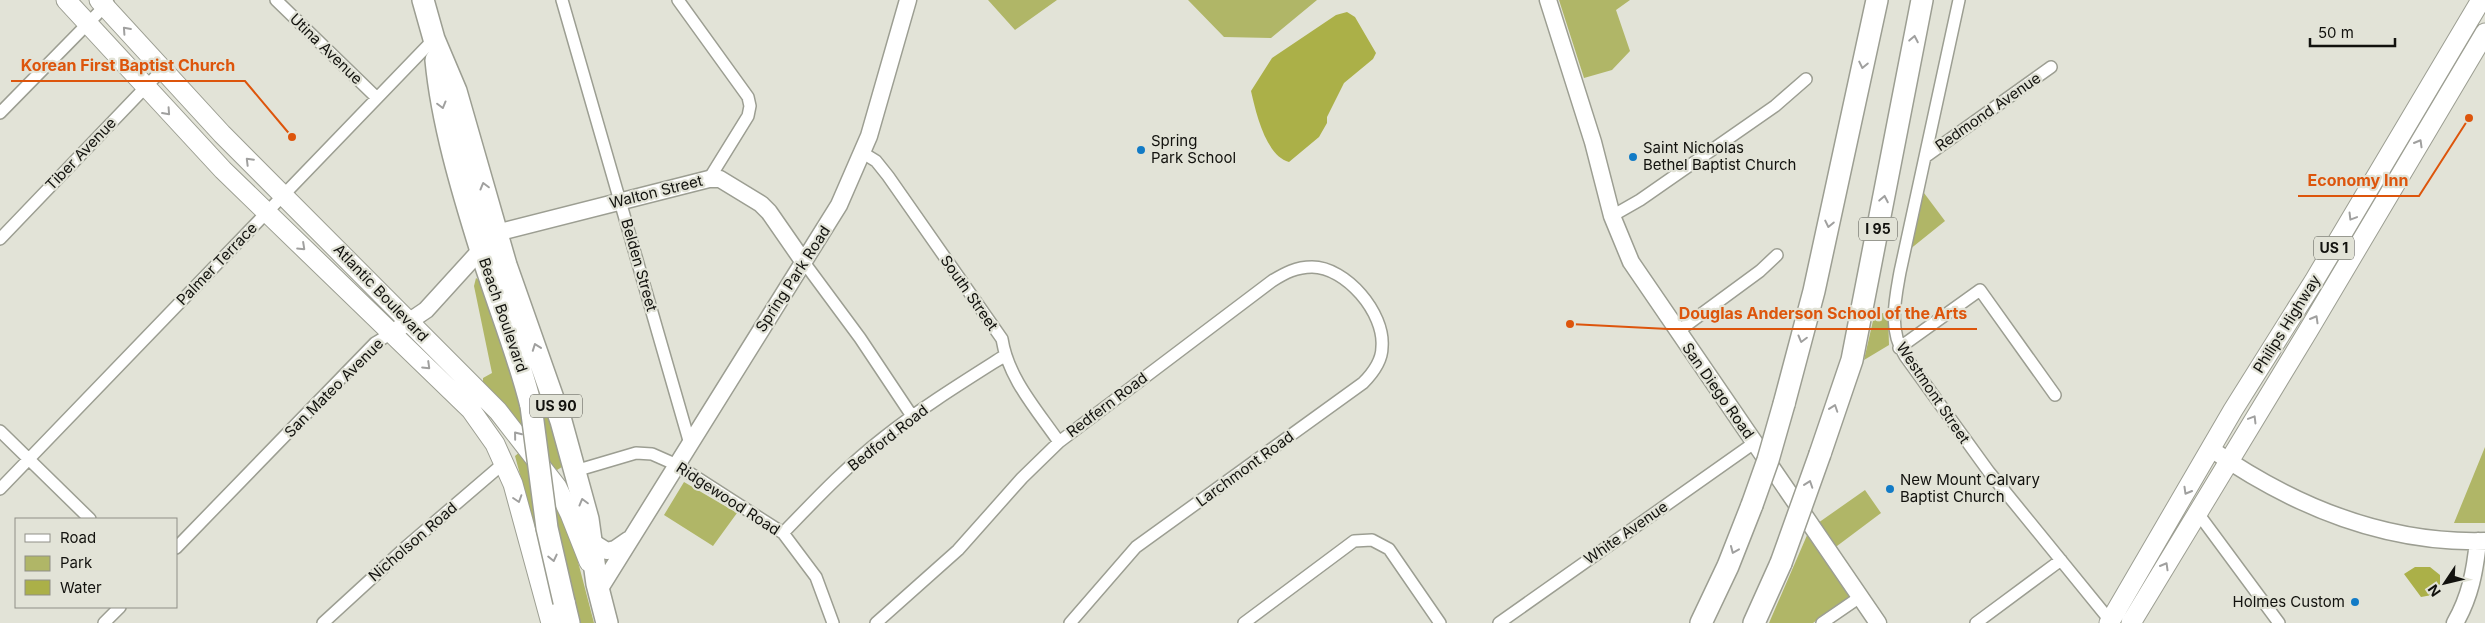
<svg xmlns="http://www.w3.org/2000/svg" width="2485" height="623" font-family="Inter,sans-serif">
<rect width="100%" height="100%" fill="#e2e3d7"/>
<path fill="#b0b667" d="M 988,0 L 1057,0 L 1015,30 Z
M 1188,0 L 1317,0 L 1271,38 L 1224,37 Z
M 1559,0 L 1630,0 L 1616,10 L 1630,51 L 1612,70 L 1584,78 Z
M 1924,193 L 1945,221 L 1909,250 Z
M 476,278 L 480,281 L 515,379 L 526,434 L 483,382 L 483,378 L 492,373 L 474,286 Z
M 1875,312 L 1888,314 L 1889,345 L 1864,360 Z
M 528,346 L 557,440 L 562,467 L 557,470 L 548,460 Z
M 2485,447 L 2485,523 L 2454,523 Z
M 521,451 L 549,488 L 570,531 L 594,623 L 578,623 L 560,553 L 542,556 L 515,456 Z
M 684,482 L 737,513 L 713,546 L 664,515 Z
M 1865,490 L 1881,513 L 1833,549 L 1818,523 Z
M 1808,533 L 1851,596 L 1813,623 L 1769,623 Z"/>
<path fill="#abb048" d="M 1347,12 L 1355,17 L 1376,53 L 1373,59 L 1344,83 L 1327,117 L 1327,123 L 1319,137 L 1289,162 C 1266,156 1256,113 1251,91 L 1272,58 L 1336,15 Z
M 2415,567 L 2430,567 L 2440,575 L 2440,584 L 2432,595 L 2421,597 L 2404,574 Z"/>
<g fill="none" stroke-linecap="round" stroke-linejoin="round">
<defs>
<path id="street" d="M 276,0 L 377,98
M 562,0 L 690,444
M 678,0 L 748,97 L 750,106 L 748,116 L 709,179
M 1959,0 L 1900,272 C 1895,300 1888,330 1905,356 L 1989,472 L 2112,623
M 0,113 L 108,3
M 863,153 L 876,161 L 888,176 L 1002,339 C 1008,378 1037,410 1059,442
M 1925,157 L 2051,67
M 1612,216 L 1640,200 L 1775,106 L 1806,79
M 0,239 L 162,70
M 803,261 L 860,338 L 912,416
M 1677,332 L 1760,271 L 1777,255
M 1899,348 L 1980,290 L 2055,395
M 0,431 L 90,519
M 575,471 L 636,453 L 652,454 L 677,465 L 783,533 L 816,577 L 833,623
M 0,489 L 434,39
M 2197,512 L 2279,623
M 783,533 C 815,500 847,466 883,438 C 921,408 963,382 1004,356
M 176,548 L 375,343 L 392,333
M 104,623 L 120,607
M 323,623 L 407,546 L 505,462
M 876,623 L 958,550 L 1022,478 L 1059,442 L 1272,281 C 1285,273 1296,267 1312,267 C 1346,267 1385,313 1382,347 C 1382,361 1373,373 1363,383 L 1136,547 L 1070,623
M 1244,623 L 1354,541 L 1372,540 L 1389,549 L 1440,623
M 1499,623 L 1754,443
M 1822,623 L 1860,597
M 1976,623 L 2061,560"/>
<path id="secondary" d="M 1548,0 L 1593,142 L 1612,216 L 1631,262 L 1878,623
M 392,333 L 426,310 L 496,233 L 709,179 L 720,179 L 761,204 L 769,212 L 803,261
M 2211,449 C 2293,506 2384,544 2485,541
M 591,541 L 607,551 L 615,549 L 628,540
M 599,590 L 839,205 L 869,136 L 908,0
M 2455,623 C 2470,597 2475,571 2478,541"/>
<path id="primary" d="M 66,0 L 223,170 L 471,410 L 495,444 L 513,484 L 551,623
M 99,0 L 222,134 L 498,411 L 557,487 L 570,514 L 589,562
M 2109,623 L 2233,410 L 2314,281 L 2481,0
M 2131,623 L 2308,331 L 2485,33"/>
<path id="highway" d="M 423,0 L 434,39 L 456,91 L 506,265 L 561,421 L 588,519 L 597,584 L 607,623
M 436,60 C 442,123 462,190 481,251 C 497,303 518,353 531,406
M 1784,404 L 1814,291 L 1877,0
M 1820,454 L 1852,360 L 1922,0
M 564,602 L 569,623
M 1701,623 L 1728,566 L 1752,505
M 1754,623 L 1781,563"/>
</defs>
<use href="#street" stroke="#9c9e92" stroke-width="14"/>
<use href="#secondary" stroke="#9c9e92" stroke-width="19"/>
<use href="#primary" stroke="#9c9e92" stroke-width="21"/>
<use href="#highway" stroke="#9c9e92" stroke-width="24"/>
<use href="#street" stroke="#fff" stroke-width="11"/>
<use href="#secondary" stroke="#fff" stroke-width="16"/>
<use href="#primary" stroke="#fff" stroke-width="19"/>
<use href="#highway" stroke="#fff" stroke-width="21"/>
<defs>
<path id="highway-bridge" d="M 531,406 L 547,528 L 564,602
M 1752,505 L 1768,460 L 1784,404
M 1781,563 L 1820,454"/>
</defs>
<use href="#highway-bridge" stroke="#9c9e92" stroke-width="24" stroke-linecap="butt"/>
<use href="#highway-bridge" stroke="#fff" stroke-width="21"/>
</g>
<defs><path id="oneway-chevron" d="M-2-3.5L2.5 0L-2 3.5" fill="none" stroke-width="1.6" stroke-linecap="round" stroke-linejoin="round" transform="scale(1.25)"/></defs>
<g stroke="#a0a09f">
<use href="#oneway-chevron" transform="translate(126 30) rotate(-132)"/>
<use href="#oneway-chevron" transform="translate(1914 39) rotate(-79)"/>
<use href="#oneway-chevron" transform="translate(1863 65) rotate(102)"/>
<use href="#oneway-chevron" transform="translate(442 105) rotate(75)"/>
<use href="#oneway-chevron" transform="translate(167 112) rotate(48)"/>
<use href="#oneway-chevron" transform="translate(2419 143) rotate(-60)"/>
<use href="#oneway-chevron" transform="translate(249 161) rotate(-135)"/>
<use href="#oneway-chevron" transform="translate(484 186) rotate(-105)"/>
<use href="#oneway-chevron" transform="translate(1884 199) rotate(-79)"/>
<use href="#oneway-chevron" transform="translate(2352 217) rotate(121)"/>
<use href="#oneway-chevron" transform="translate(1829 224) rotate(102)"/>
<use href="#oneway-chevron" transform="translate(302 247) rotate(43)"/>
<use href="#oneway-chevron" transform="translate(2315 319) rotate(-60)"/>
<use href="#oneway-chevron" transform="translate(1802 339) rotate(105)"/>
<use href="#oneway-chevron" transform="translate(536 347) rotate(-110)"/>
<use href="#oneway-chevron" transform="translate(427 366) rotate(44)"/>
<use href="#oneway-chevron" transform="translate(1834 408) rotate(-71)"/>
<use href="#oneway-chevron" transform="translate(2253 419) rotate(-59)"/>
<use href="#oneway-chevron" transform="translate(517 435) rotate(-129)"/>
<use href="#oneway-chevron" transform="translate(1809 484) rotate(-71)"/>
<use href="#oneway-chevron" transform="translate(2187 491) rotate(120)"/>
<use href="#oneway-chevron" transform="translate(518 499) rotate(72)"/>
<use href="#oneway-chevron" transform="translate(583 502) rotate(-105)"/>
<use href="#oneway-chevron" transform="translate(1734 550) rotate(113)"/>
<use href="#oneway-chevron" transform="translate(553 558) rotate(77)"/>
<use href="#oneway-chevron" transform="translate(2165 566) rotate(-60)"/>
</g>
<g fill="#127bc6" stroke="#e2e3d7" stroke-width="2">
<circle cx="1141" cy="150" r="5"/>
<circle cx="1633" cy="157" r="5"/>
<circle cx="1890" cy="489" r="5"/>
<circle cx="2355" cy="602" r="5"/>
</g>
<g text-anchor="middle" stroke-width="4.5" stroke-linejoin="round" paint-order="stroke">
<g fill="#e2e3d7" stroke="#50514a" stroke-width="1">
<rect x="1859" y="217.5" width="38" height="23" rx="4"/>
<rect x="2314" y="236.5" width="40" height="23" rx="4"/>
<rect x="530" y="394.5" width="52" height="23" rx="4"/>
</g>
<g font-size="14" font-weight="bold" fill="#12120e">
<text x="1878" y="234">I 95</text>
<text x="2334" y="253">US 1</text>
<text x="556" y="411">US 90</text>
</g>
<g font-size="15" fill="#12120e" stroke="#e2e3d7">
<text transform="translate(326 49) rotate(44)" y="5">Utina Avenue</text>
<text transform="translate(1988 112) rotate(-35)" y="5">Redmond Avenue</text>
<text transform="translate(81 154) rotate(-46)" y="5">Tiber Avenue</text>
<text transform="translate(656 192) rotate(-14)" y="5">Walton Street</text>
<text transform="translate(217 264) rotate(-46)" y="5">Palmer Terrace</text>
<text transform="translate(639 265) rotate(74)" y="5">Belden Street</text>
<text transform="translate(793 279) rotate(-57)" y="5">Spring Park Road</text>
<text transform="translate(381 293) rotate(46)" y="5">Atlantic Boulevard</text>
<text transform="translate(969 293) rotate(55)" y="5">South Street</text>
<text transform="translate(503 315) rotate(71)" y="5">Beach Boulevard</text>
<text transform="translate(2287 324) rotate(-58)" y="5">Philips Highway</text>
<text transform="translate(334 388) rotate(-45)" y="5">San Mateo Avenue</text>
<text transform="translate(1718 391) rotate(55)" y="5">San Diego Road</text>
<text transform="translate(1933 393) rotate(56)" y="5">Westmont Street</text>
<text transform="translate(1107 405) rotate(-37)" y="5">Redfern Road</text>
<text transform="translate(888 438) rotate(-38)" y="5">Bedford Road</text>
<text transform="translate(1245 469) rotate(-36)" y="5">Larchmont Road</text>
<text transform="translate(728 499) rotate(33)" y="5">Ridgewood Road</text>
<text transform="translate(1626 533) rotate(-35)" y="5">White Avenue</text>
<text transform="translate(413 542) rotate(-41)" y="5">Nicholson Road</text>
</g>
<g font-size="15" fill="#12120e" stroke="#e2e3d7" text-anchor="start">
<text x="1151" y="146">Spring<tspan x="1151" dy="17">Park School</tspan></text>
<text x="1643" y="153">Saint Nicholas<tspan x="1643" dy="17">Bethel Baptist Church</tspan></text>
<text x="1900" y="485">New Mount Calvary<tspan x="1900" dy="17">Baptist Church</tspan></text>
<text x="2345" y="607" text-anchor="end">Holmes Custom</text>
</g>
</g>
<path fill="none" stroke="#dd550c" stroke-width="2" d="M292 137L245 81H11M2469 118L2419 196H2298M1570 324L1668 329H1977"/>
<g fill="#dd550c" stroke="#e2e3d7" stroke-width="2">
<circle cx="292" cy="137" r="5"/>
<circle cx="2469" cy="118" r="5"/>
<circle cx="1570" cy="324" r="5"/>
</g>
<g font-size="16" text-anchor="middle" font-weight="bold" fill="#dd550c" stroke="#e2e3d7" stroke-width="4.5" stroke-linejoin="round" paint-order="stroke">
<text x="128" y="71">Korean First Baptist Church</text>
<text x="2358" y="186">Economy Inn</text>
<text x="1823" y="319">Douglas Anderson School of the Arts</text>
</g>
<rect x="15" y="518" width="162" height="90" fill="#e2e3d7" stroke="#8f8f87"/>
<rect x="25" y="534" width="25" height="8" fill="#ffffff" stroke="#8f8f87"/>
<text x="60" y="543" font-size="15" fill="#12120e">Road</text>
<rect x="25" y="556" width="25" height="15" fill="#b0b667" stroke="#8f8f87"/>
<text x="60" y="568" font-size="15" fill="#12120e">Park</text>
<rect x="25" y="580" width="25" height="15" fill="#abb048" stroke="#8f8f87"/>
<text x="60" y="593" font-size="15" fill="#12120e">Water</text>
<g transform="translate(2445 583) rotate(235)" stroke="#e2e3d7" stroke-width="4" paint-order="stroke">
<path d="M0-4L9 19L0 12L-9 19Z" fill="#12120e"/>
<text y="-8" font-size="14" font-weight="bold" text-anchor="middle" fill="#12120e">N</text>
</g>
<path d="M2310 38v8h85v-8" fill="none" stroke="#12120e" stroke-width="2.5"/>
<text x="2318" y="38" font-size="15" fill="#12120e" stroke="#e2e3d7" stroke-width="4" paint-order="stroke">50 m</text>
</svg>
